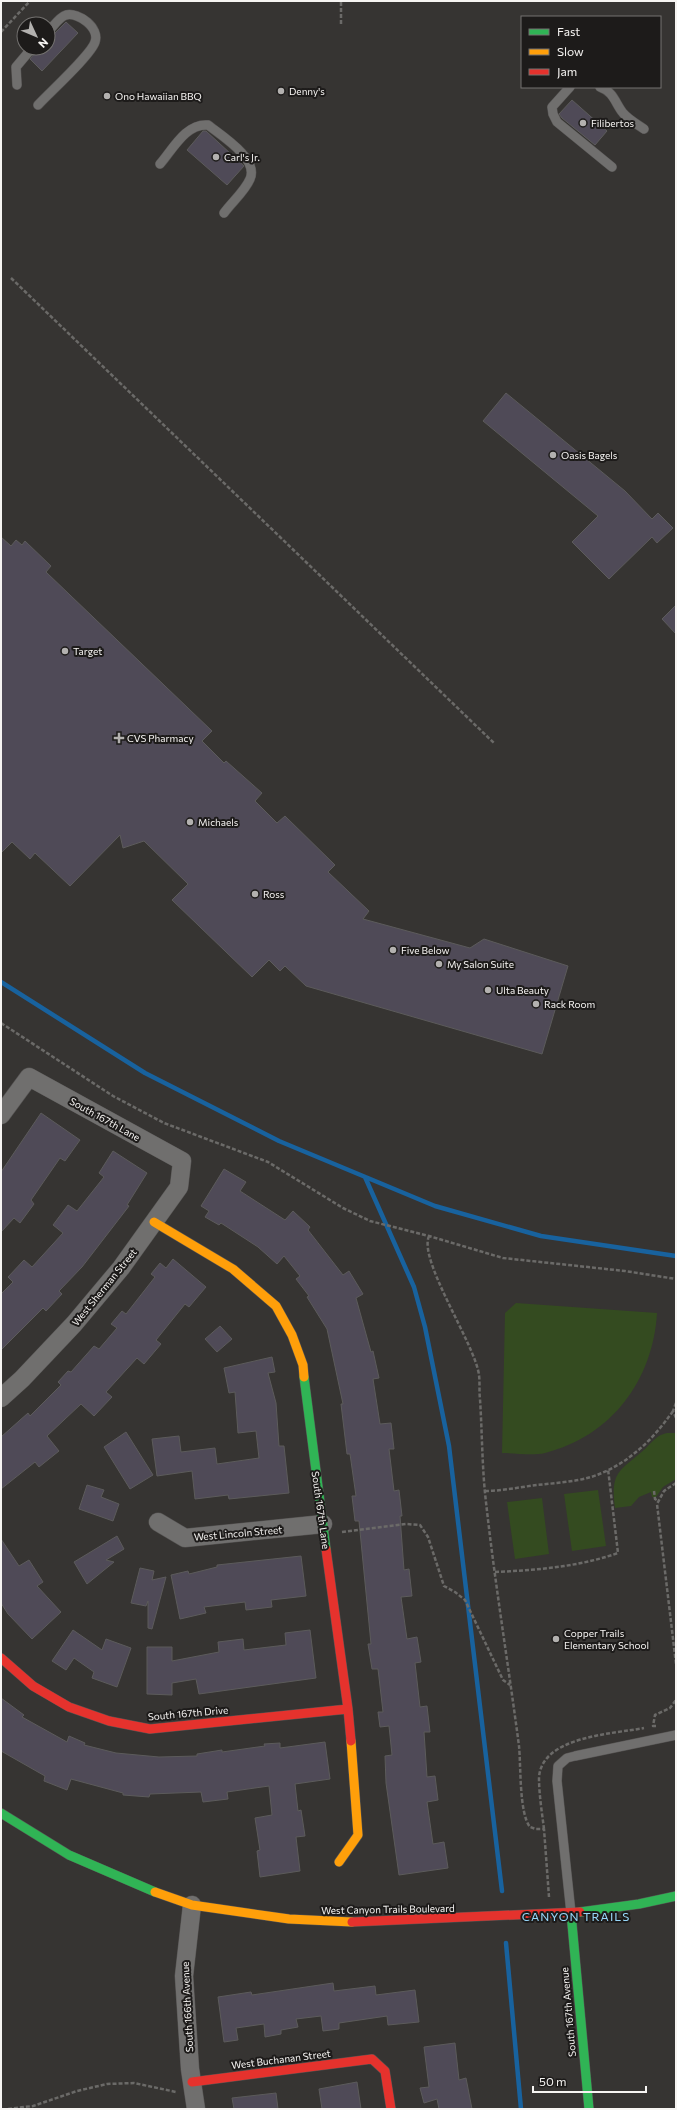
<svg xmlns="http://www.w3.org/2000/svg" width="677" height="2110" font-family="Commissioner,sans-serif">
<rect width="100%" height="100%" fill="#363432"/>
<path fill="#344b20" d="M 516,1303 L 657,1313 C 653,1380 612,1436 545,1453 C 532,1456 515,1453 502,1453 L 505,1313 Z
M 667,1433 L 676,1433 L 676,1479 L 663,1487 L 656,1497 L 652,1497 L 651,1492 L 639,1497 L 631,1506 L 615,1508 C 610,1471 620,1471 645,1449 C 652,1442 657,1435 667,1433 Z
M 598,1490 L 606,1546 L 572,1551 L 564,1494 Z
M 542,1498 L 549,1554 L 515,1559 L 507,1502 Z"/>
<g fill="none" stroke-linecap="round" stroke-linejoin="round">
<path stroke="#18629e" stroke-width="4.5" d="M 1,982 L 145,1073 L 279,1141 L 435,1206 L 541,1236 L 676,1256
M 365,1177 L 414,1287 L 425,1327 L 449,1446 L 502,1891
M 506,1943 L 521,2109"/>
</g>
<path fill="#4f4a57" stroke="#5c5b5b" d="M 66,22 L 78,33 L 42,71 L 30,59 L 39,48 L 48,48 L 48,38 L 52,36 Z
M 572,100 L 607,131 L 595,145 L 562,118 L 559,114 Z
M 203,131 L 206,131 L 244,166 L 227,185 L 187,150 Z
M 506,393 L 625,491 L 652,519 L 658,513 L 673,528 L 657,543 L 652,537 L 609,579 L 572,542 L 598,516 L 483,421 Z
M 1,537 L 11,546 L 16,540 L 22,545 L 25,541 L 51,566 L 46,572 L 212,731 L 202,741 L 224,763 L 226,761 L 262,793 L 255,801 L 277,823 L 285,816 L 335,865 L 328,872 L 369,911 L 363,919 L 470,948 L 484,939 L 568,966 L 542,1054 L 306,986 L 285,966 L 280,971 L 269,960 L 252,977 L 172,900 L 188,884 L 144,841 L 123,848 L 120,835 L 70,886 L 35,853 L 30,859 L 12,842 L 1,853 Z
M 676,605 L 676,634 L 662,619 Z
M 41,1113 L 80,1140 L 65,1161 L 60,1158 L 31,1200 L 34,1204 L 20,1223 L 14,1218 L 1,1232 L 1,1172 Z
M 113,1151 L 147,1173 L 127,1205 L 129,1206 L 82,1267 L 59,1291 L 62,1294 L 46,1311 L 43,1308 L 1,1350 L 1,1294 L 13,1282 L 8,1277 L 24,1260 L 32,1267 L 63,1233 L 53,1225 L 68,1205 L 77,1211 L 104,1177 L 99,1173 Z
M 224,1169 L 246,1182 L 240,1191 L 285,1220 L 293,1211 L 310,1227 L 308,1230 L 343,1275 L 349,1271 L 363,1294 L 356,1298 L 371,1352 L 373,1351 L 379,1378 L 373,1379 L 380,1424 L 391,1423 L 394,1449 L 389,1449 L 394,1491 L 399,1490 L 402,1516 L 400,1516 L 404,1570 L 409,1569 L 412,1596 L 401,1597 L 407,1639 L 417,1637 L 421,1662 L 415,1663 L 420,1707 L 427,1706 L 430,1732 L 424,1732 L 427,1777 L 435,1776 L 438,1800 L 427,1802 L 433,1844 L 444,1842 L 448,1868 L 399,1875 L 386,1783 L 385,1756 L 392,1755 L 389,1726 L 380,1727 L 378,1712 L 383,1712 L 378,1669 L 372,1669 L 368,1644 L 371,1644 L 359,1521 L 355,1521 L 352,1496 L 356,1496 L 350,1454 L 347,1454 L 341,1404 L 343,1404 L 327,1329 L 307,1297 L 309,1296 L 296,1279 L 300,1276 L 284,1256 L 277,1264 L 258,1247 L 221,1223 L 219,1225 L 205,1217 L 209,1211 L 201,1206 Z
M 173,1259 L 206,1287 L 189,1307 L 185,1304 L 156,1340 L 161,1344 L 144,1364 L 137,1358 L 106,1392 L 112,1397 L 94,1416 L 81,1404 L 47,1436 L 59,1451 L 39,1467 L 35,1462 L 1,1489 L 1,1437 L 28,1413 L 30,1416 L 61,1385 L 58,1382 L 68,1371 L 71,1372 L 94,1346 L 99,1349 L 117,1328 L 111,1324 L 122,1311 L 126,1314 L 155,1277 L 151,1274 L 160,1263 L 166,1268 Z
M 220,1326 L 232,1339 L 217,1352 L 205,1339 Z
M 272,1357 L 275,1372 L 268,1373 L 276,1403 L 279,1446 L 284,1446 L 289,1493 L 229,1499 L 228,1495 L 195,1499 L 192,1471 L 157,1476 L 152,1439 L 179,1436 L 181,1452 L 215,1448 L 217,1464 L 259,1458 L 256,1431 L 238,1433 L 235,1392 L 229,1393 L 224,1368 Z
M 126,1432 L 153,1475 L 130,1489 L 104,1447 Z
M 87,1485 L 104,1490 L 101,1497 L 119,1504 L 113,1521 L 79,1509 Z
M 117,1536 L 124,1549 L 106,1560 L 114,1562 L 87,1584 L 74,1562 Z
M 1,1539 L 19,1566 L 29,1560 L 43,1582 L 37,1586 L 61,1612 L 32,1639 L 8,1614 L 1,1603 Z
M 301,1556 L 306,1596 L 271,1600 L 272,1607 L 246,1610 L 245,1602 L 204,1607 L 206,1613 L 180,1619 L 171,1575 L 188,1571 L 189,1574 L 217,1567 L 217,1565 Z
M 140,1568 L 154,1571 L 152,1580 L 166,1577 L 152,1629 L 148,1628 L 148,1601 L 146,1606 L 131,1603 Z
M 73,1630 L 102,1650 L 106,1639 L 131,1648 L 117,1687 L 92,1678 L 94,1672 L 74,1658 L 66,1670 L 52,1661 Z
M 310,1630 L 316,1678 L 199,1694 L 196,1679 L 172,1683 L 172,1695 L 147,1694 L 147,1647 L 172,1647 L 172,1661 L 219,1652 L 218,1642 L 243,1639 L 244,1650 L 286,1645 L 285,1633 Z
M 1,1698 L 24,1715 L 22,1717 L 67,1742 L 69,1736 L 85,1743 L 84,1745 L 116,1753 L 159,1757 L 197,1756 L 197,1754 L 222,1750 L 222,1752 L 265,1746 L 264,1744 L 280,1743 L 280,1748 L 325,1742 L 330,1779 L 295,1784 L 298,1811 L 301,1810 L 305,1836 L 296,1837 L 300,1871 L 260,1877 L 257,1851 L 260,1850 L 255,1818 L 272,1815 L 269,1786 L 227,1792 L 228,1799 L 203,1802 L 201,1792 L 150,1794 L 149,1797 L 123,1795 L 123,1793 L 71,1779 L 67,1790 L 44,1781 L 45,1776 L 1,1751 Z
M 333,1983 L 334,1991 L 375,1986 L 376,1995 L 415,1990 L 419,2022 L 388,2025 L 387,2016 L 339,2023 L 339,2029 L 323,2031 L 321,2016 L 296,2019 L 298,2027 L 281,2030 L 281,2034 L 265,2037 L 264,2024 L 236,2028 L 238,2040 L 224,2042 L 218,1997 L 251,1992 L 252,1995 Z
M 455,2043 L 459,2080 L 466,2078 L 472,2109 L 439,2109 L 437,2099 L 424,2103 L 420,2088 L 429,2087 L 424,2047 Z
M 357,2082 L 361,2109 L 322,2109 L 319,2089 Z
M 276,2093 L 278,2109 L 234,2109 L 232,2098 Z"/>
<g fill="none" stroke-linecap="round" stroke-linejoin="round">
<defs>
<path id="lane" d="M 17,85 L 16,67 L 32,48
M 570,87 L 552,107 L 553,114 L 557,122 L 612,167
M 600,87 C 614,92 615,103 623,113 C 629,120 637,124 644,129
M 38,105 C 50,92 91,55 95,42 C 100,28 79,12 66,15 C 59,17 53,27 48,32
M 160,164 C 173,149 186,123 208,125 C 222,136 259,159 250,179 C 245,191 232,202 224,213
M 571,1913 L 557,1781 L 558,1766 L 567,1758 L 575,1756 L 676,1735"/>
<path id="street" d="M 1,1115 L 29,1077 L 182,1161 L 179,1187 L 121,1268 L 74,1324 L 22,1379 L 1,1398
M 158,1522 L 185,1538 L 323,1524
M 192,1905 L 184,1976 L 190,2069 L 196,2109"/>
<path id="fast" d="M 304,1377 L 326,1549
M 1,1813 L 69,1855 L 155,1892
M 580,1912 L 639,1904 L 676,1896
M 571,1913 L 589,2109"/>
<path id="slow" d="M 154,1222 L 233,1269 L 276,1306 L 292,1335 L 303,1365 L 304,1377
M 339,1862 L 358,1835 L 351,1741
M 155,1892 L 192,1905 L 289,1919 L 352,1922"/>
<path id="jam" d="M 326,1549 L 348,1709 L 351,1741
M 1,1658 L 33,1686 L 69,1707 L 109,1721 L 150,1729 L 348,1709
M 352,1922 L 580,1912
M 192,2082 L 372,2059 L 385,2071 L 391,2109"/>
</defs>
<use href="#lane" stroke="#555352" stroke-width="10"/>
<use href="#street" stroke="#555352" stroke-width="19"/>
<use href="#fast" stroke="#555352" stroke-width="10"/>
<use href="#slow" stroke="#555352" stroke-width="10"/>
<use href="#jam" stroke="#555352" stroke-width="10"/>
<path stroke="#6b6a68" stroke-width="2.5" stroke-dasharray="4 2" stroke-linecap="butt" d="M 341,24 L 341,1
M 1,32 L 30,1
M 11,278 L 495,744
M 1,1023 L 113,1096 L 164,1123 L 268,1162 L 343,1208 L 370,1221 L 429,1236 L 503,1258 L 625,1271 L 676,1279
M 429,1236 C 418,1260 475,1344 479,1375 C 480,1383 479,1391 480,1399 C 482,1430 482,1462 485,1493 C 494,1578 508,1662 519,1746 C 521,1766 519,1813 530,1827 L 536,1829 L 544,1829 L 549,1897
M 676,1403 L 673,1411 L 676,1418
M 676,1483 L 664,1491 L 657,1504 L 676,1664
M 485,1491 C 502,1491 520,1487 537,1485 C 555,1483 574,1482 591,1477 C 626,1466 653,1440 673,1411
M 654,1491 L 655,1499 L 658,1501
M 342,1532 L 406,1524 L 420,1525 L 428,1537 L 444,1586 L 455,1592 L 465,1600 L 503,1680 L 510,1685
M 495,1572 C 537,1570 578,1567 618,1553 L 608,1469
M 656,1726 L 653,1726 L 655,1715 L 670,1708 L 676,1700
M 544,1829 C 542,1813 539,1794 539,1778 C 541,1736 613,1734 644,1728
M 8,2109 L 33,2106 L 77,2091 L 107,2084 L 134,2083 L 176,2092"/>
<use href="#lane" stroke="#706f6e" stroke-width="9"/>
<use href="#street" stroke="#706f6e" stroke-width="18"/>
<use href="#fast" stroke="#30b455" stroke-width="9"/>
<use href="#slow" stroke="#ff9f0a" stroke-width="9"/>
<use href="#jam" stroke="#e5322d" stroke-width="9"/>
</g>
<g fill="#b3b1af" stroke="#1d1b1a" stroke-width="1.5">
<circle cx="281" cy="91" r="4"/>
<circle cx="107" cy="96" r="4"/>
<circle cx="583" cy="123" r="4"/>
<circle cx="216" cy="157" r="4"/>
<circle cx="553" cy="455" r="4"/>
<circle cx="65" cy="651" r="4"/>
<path d="M117 732h4v4h4v4h-4v4h-4v-4h-4v-4h4z"/>
<circle cx="190" cy="822" r="4"/>
<circle cx="255" cy="894" r="4"/>
<circle cx="393" cy="950" r="4"/>
<circle cx="439" cy="964" r="4"/>
<circle cx="488" cy="990" r="4"/>
<circle cx="536" cy="1004" r="4"/>
<circle cx="556" cy="1639" r="4"/>
</g>
<g text-anchor="middle" stroke-width="4" stroke-linejoin="round" paint-order="stroke">
<g font-size="10" fill="#f6f4f2" stroke="#1d1b1a" text-anchor="start">
<text x="289" y="95">Denny's</text>
<text x="115" y="100">Ono Hawaiian BBQ</text>
<text x="591" y="127">Filibertos</text>
<text x="224" y="161">Carl's Jr.</text>
<text x="561" y="459">Oasis Bagels</text>
<text x="73" y="655">Target</text>
<text x="127" y="742">CVS Pharmacy</text>
<text x="198" y="826">Michaels</text>
<text x="263" y="898">Ross</text>
<text x="401" y="954">Five Below</text>
<text x="447" y="968">My Salon Suite</text>
<text x="496" y="994">Ulta Beauty</text>
<text x="544" y="1008">Rack Room</text>
<text x="564" y="1637">Copper Trails<tspan x="564" dy="12">Elementary School</tspan></text>
</g>
<g font-size="10" fill="#f6f4f2" stroke="#1d1b1a">
<text transform="translate(105 1119) rotate(29)" y="4">South 167th Lane</text>
<text transform="translate(104 1287) rotate(-51)" y="4">West Sherman Street</text>
<text transform="translate(321 1510) rotate(82)" y="4">South 167th Lane</text>
<text transform="translate(238 1533) rotate(-5)" y="4">West Lincoln Street</text>
<text transform="translate(188 1713) rotate(-5)" y="4">South 167th Drive</text>
<text transform="translate(388 1909) rotate(-1)" y="4">West Canyon Trails Boulevard</text>
<text transform="translate(187 2007) rotate(-93)" y="4">South 166th Avenue</text>
<text transform="translate(568 2012) rotate(-95)" y="4">South 167th Avenue</text>
<text transform="translate(281 2059) rotate(-7)" y="4">West Buchanan Street</text>
</g>
<g font-size="12" letter-spacing="1" fill="#97d7f9" stroke="#1d1b1a">
<text x="576" y="1921">CANYON TRAILS</text>
</g>
</g>
<rect width="677" height="2110" fill="none" stroke="#f6f4f2" stroke-width="4"/>
<rect x="521" y="16" width="140" height="72" fill="#1d1b1a" stroke="#747270"/>
<rect x="529" y="29" width="20" height="6" fill="#30b455" stroke="#747270"/>
<text x="557" y="36" font-size="12" fill="#f6f4f2">Fast</text>
<rect x="529" y="49" width="20" height="6" fill="#ff9f0a" stroke="#747270"/>
<text x="557" y="56" font-size="12" fill="#f6f4f2">Slow</text>
<rect x="529" y="69" width="20" height="6" fill="#e5322d" stroke="#747270"/>
<text x="557" y="76" font-size="12" fill="#f6f4f2">Jam</text>
<g transform="translate(36 36) rotate(134)"><circle r="19" fill="#1d1b1a" stroke="#747270"/>
<path d="M0-3L7 15L0 10L-7 15Z" fill="#b3b1af"/>
<text y="-6" font-size="11" font-weight="bold" text-anchor="middle" fill="#f6f4f2">N</text>
</g>
<path d="M533 2086v6h113v-6" fill="none" stroke="#f6f4f2" stroke-width="2"/>
<text x="539" y="2086" font-size="12" fill="#f6f4f2" stroke="#1d1b1a" stroke-width="3" paint-order="stroke">50 m</text>
</svg>
